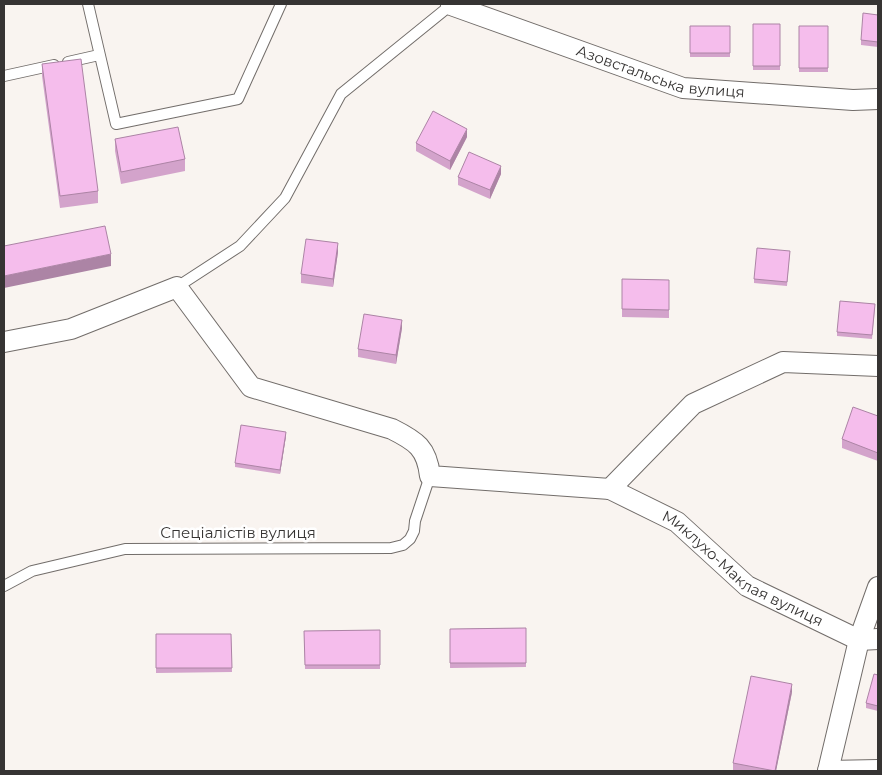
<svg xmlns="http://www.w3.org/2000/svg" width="882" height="775" font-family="Montserrat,sans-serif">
<rect width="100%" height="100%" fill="#f9f4f0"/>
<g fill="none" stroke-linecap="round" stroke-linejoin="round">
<defs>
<path id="lane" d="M 88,4 L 116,124 L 238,99 L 281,4
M 68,62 L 99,55
M 4,76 L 54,65
M 177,287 L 240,246 L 285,198 L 341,94 L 452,4
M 4,586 L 32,571 L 125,549 L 391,548 L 403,545 L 410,539 L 414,531 L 415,521 L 430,476"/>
<g id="street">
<path id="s1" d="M 451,5 L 683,88 L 853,100 L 878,99"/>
<path d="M 4,342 L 71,329 L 177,287 L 251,387 L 392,429 C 416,441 427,448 430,476 L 610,489 L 693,404 L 783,362 L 878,366"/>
<path id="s2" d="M 610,489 L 677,522 L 747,586 L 859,640 L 878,639"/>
<path d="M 828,771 L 859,640 L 878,587"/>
<path d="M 828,771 L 878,770"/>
</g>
</defs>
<use href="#lane" stroke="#726d6a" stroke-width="12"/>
<use href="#street" stroke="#726d6a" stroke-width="22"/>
<use href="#lane" stroke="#fff" stroke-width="10"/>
<use href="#street" stroke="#fff" stroke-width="20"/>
</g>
<path fill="#d3a3cb" d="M 878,15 L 878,47 L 861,45 L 861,40 Z
M 753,24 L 780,24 L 780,70 L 753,70 Z
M 690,26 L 730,26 L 730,57 L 690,57 Z
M 799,26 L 828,26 L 828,72 L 799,72 Z
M 42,64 L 98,191 L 98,203 L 60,208 L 42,76 Z
M 467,137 L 450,170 L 416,151 L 416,143 Z
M 115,139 L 185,159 L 185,171 L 121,184 L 115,151 Z
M 501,174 L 490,199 L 458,185 L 458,177 Z
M 790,251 L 787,286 L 754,283 L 754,279 Z
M 338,252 L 333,287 L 301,283 L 301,274 Z
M 622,279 L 669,280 L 669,318 L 622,317 Z
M 875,308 L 872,339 L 837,336 L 837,332 Z
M 402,328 L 396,364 L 358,357 L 358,349 Z
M 878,416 L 878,461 L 842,448 L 842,439 Z
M 286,436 L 280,474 L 235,467 L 235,463 Z
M 526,628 L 526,667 L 450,668 L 450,629 Z
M 380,630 L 380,669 L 305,669 L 304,631 Z
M 156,634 L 231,634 L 232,672 L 156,673 Z
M 878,675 L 878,711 L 866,708 L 866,703 Z
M 792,692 L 776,771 L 733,771 L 733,763 Z"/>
<path fill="#ac84a5" d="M 467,129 L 467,137 L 450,170 L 450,161 Z
M 501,166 L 501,174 L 490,199 L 490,190 Z
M 338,243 L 338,252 L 333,287 L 333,279 Z
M 111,254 L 111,266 L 4,288 L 4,276 Z
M 402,320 L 402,328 L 396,364 L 396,355 Z
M 286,432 L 286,436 L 280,474 L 280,470 Z
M 792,684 L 792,692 L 776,771 L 775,771 Z"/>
<path fill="#f5bdec" stroke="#ac84a5" d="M 863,13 L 878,15 L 878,42 L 861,40 Z
M 753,24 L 780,24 L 780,66 L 753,66 Z
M 690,26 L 730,26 L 730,53 L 690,53 Z
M 799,26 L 828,26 L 828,68 L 799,68 Z
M 81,59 L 98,191 L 60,196 L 42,64 Z
M 433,111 L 467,129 L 450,161 L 416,143 Z
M 178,127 L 185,159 L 121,172 L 115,139 Z
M 469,152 L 501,166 L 490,190 L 458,177 Z
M 105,226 L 111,254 L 4,276 L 4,246 Z
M 306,239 L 338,243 L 333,279 L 301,274 Z
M 757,248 L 790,251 L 787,282 L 754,279 Z
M 622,279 L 669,280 L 669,310 L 622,309 Z
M 840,301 L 875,304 L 872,335 L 837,332 Z
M 364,314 L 402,320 L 396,355 L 358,349 Z
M 853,407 L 878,416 L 878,453 L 842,439 Z
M 241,425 L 286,432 L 280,470 L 235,463 Z
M 526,628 L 526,663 L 450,663 L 450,629 Z
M 380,630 L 380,665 L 305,665 L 304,631 Z
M 156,634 L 231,634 L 232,668 L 156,668 Z
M 874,674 L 878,675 L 878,706 L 866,703 Z
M 751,676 L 792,684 L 775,771 L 733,763 Z"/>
<g text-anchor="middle" stroke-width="5" stroke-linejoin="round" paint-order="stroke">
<g font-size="15" fill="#363433" stroke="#fff">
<text dy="5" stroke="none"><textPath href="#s1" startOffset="221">Азовстальська вулиця</textPath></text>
<text x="238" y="538">Спеціалістів вулиця</text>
<text dy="5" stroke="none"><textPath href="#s2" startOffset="156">Миклухо-Маклая вулиця</textPath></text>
</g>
</g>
<rect width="882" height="775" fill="none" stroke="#363433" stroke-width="10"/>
</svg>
